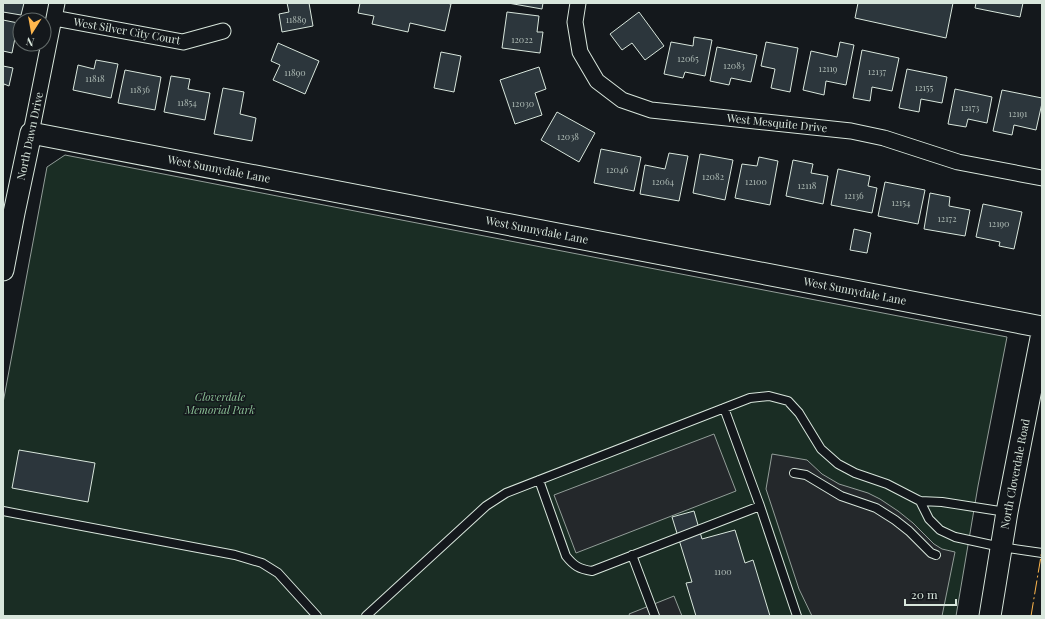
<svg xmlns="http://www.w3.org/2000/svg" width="1045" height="619" font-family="'Playfair Display',serif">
<rect width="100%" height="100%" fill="#14181c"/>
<path fill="#1a2d24" stroke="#939e99" d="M 65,155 L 1007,337 L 978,486 L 956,616 L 3,616 L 3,403 L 47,167 Z"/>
<path fill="#24282b" stroke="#939e99" d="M 714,434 L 736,491 L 576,553 L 554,495 Z
M 772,454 L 807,460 L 822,474 L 839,484 L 868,493 L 880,499 L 898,511 L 913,523 L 934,544 L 942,549 L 955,552 L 942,616 L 812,616 L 799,589 L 766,489 Z
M 674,596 L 682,616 L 630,616 L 629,614 Z"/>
<path fill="#2c363c" stroke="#d8e6dc" d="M 3,3 L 24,3 L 21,15 L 3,12 Z
M 287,3 L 309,3 L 313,26 L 282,32 L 279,14 L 289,12 Z
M 360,3 L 446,3 L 451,4 L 445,31 L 410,23 L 408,32 L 372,24 L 374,16 L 358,13 Z
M 508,3 L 543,3 L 542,9 Z
M 858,3 L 953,3 L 946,38 L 855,18 Z
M 976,3 L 1023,3 L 1020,17 L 975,8 Z
M 507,12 L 539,16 L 537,32 L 543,32 L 540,53 L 502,48 Z
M 639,12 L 664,46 L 645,60 L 632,43 L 622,50 L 610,34 Z
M 3,20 L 18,23 L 12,53 L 3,51 Z
M 694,37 L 712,40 L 705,76 L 685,72 L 683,78 L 664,74 L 671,42 L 693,46 Z
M 766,42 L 798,48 L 790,92 L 771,88 L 775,69 L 761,66 Z
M 840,42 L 854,45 L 846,85 L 826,81 L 824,95 L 803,90 L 811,51 L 837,57 Z
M 278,43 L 319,61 L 305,94 L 273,80 L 280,65 L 271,61 Z
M 717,47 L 757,55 L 751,82 L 731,78 L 729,85 L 710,81 Z
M 862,50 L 899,58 L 892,91 L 872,87 L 870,101 L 853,98 Z
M 441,52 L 461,56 L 454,92 L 434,88 Z
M 96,60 L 118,64 L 111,98 L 73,90 L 78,65 L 94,69 Z
M 3,66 L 13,68 L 9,86 L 4,84 L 3,88 Z
M 539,67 L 546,89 L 535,93 L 542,115 L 515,124 L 500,80 Z
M 907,69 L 947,77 L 942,103 L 921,99 L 919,112 L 899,108 Z
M 125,70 L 161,77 L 155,110 L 118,103 Z
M 171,76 L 190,79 L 188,89 L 210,93 L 205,120 L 164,112 Z
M 223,88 L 244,92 L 240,114 L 256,118 L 252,141 L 214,134 Z
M 955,89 L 992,97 L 987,123 L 968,119 L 966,127 L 948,124 Z
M 1002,90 L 1042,98 L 1042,103 L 1036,130 L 1014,125 L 1012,135 L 993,131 Z
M 557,112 L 595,133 L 579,162 L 541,140 Z
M 601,149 L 641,157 L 634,191 L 594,183 Z
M 669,153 L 688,156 L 679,201 L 640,194 L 645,165 L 665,169 Z
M 700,154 L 733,160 L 725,200 L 693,193 Z
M 759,157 L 778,161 L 770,205 L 735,198 L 742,164 L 757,166 Z
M 793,160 L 813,164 L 811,173 L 828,176 L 823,204 L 786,196 Z
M 838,169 L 870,176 L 868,186 L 877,188 L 872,213 L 831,205 Z
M 885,182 L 925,190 L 918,224 L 878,216 Z
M 930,193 L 950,197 L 949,206 L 970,210 L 965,236 L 924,229 Z
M 983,204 L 1022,212 L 1014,249 L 999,246 L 1000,242 L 976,237 Z
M 854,229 L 871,233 L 867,253 L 850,250 Z
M 19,450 L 95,463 L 88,502 L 12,488 Z
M 694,511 L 702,539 L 735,530 L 745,563 L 753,560 L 770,616 L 696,616 L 686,583 L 692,582 L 672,517 Z"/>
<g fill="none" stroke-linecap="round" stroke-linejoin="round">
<defs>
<path id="lane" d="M 724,408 L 760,506 L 797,616
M 794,473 L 806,475 L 841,496 L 876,508 L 895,520 L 909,531 L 931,553 L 936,555
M 539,480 L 566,556 C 574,566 579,569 592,571 L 760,506
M 920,501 L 929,519 L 940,530 L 955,537 L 1001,547 L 1042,553
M 3,511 L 235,555 L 262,563 L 278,573 L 317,616
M 632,555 L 655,616
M 366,616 L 486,506 L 506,493 L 750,398 L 769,396 L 788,401 L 799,413 L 821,449 L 838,464 L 855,473 L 887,484 L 920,501 L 942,502 L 1006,512"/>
<path id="street" d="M 578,3 L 575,22 L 580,52 L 597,81 L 622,100 L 651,110 L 851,131 L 884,138 L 958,162 L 1042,178
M 54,18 L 183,42 L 223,31
M 31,133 L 57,3"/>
<path id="secondary" d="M 3,270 L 14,213 L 31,133 L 1042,327
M 990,616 L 1007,512 L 1042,333"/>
</defs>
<use href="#lane" stroke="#d8e6dc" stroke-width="10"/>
<use href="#street" stroke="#d8e6dc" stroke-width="17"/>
<use href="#secondary" stroke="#d8e6dc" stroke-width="23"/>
<use href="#lane" stroke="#14181c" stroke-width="8"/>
<use href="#street" stroke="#14181c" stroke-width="15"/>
<use href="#secondary" stroke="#14181c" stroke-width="21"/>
<path stroke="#ffb74d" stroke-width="1" stroke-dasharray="14 3 2 3" stroke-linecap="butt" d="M 1031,616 L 1042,550"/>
</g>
<g text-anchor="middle" stroke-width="3" stroke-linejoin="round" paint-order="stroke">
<g font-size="9" fill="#adbab4">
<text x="296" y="23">11889</text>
<text x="522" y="43">12022</text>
<text x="688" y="62">12065</text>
<text x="734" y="69">12083</text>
<text x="828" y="72">12119</text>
<text x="877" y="75">12137</text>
<text x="295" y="76">11890</text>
<text x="95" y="82">11818</text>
<text x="924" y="91">12155</text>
<text x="140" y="93">11836</text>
<text x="187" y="106">11854</text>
<text x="523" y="107">12030</text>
<text x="970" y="111">12173</text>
<text x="1018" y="117">12191</text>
<text x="568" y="140">12038</text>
<text x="617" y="173">12046</text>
<text x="713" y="180">12082</text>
<text x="663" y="185">12064</text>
<text x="756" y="185">12100</text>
<text x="807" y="189">12118</text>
<text x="854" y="199">12136</text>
<text x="901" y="206">12154</text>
<text x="947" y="222">12172</text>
<text x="999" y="227">12190</text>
<text x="723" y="575">1100</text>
</g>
<g font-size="11" fill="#d8e6dc" stroke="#14181c">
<text transform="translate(127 31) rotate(10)" y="4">West Silver City Court</text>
<text transform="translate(777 123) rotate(6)" y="4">West Mesquite Drive</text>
<text transform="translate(30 136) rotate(-78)" y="4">North Dawn Drive</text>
<text transform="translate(219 169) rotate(11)" y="4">West Sunnydale Lane</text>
<text transform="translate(537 230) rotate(11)" y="4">West Sunnydale Lane</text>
<text transform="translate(855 291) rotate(11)" y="4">West Sunnydale Lane</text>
<text transform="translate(1015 474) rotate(-79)" y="4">North Cloverdale Road</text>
</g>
<g font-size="11" font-style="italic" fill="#8ac095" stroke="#14181c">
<text x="220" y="401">Cloverdale<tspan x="220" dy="13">Memorial Park</tspan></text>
</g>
</g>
<rect width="1045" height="619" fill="none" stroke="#d8e6dc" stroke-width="8"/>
<g transform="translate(32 32) rotate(191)"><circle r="19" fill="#14181c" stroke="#626a69"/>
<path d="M0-3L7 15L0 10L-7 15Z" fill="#ffb74d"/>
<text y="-6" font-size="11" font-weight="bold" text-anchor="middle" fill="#d8e6dc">N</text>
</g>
<path d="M905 599v6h51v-6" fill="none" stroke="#d8e6dc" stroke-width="2"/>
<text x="911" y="599" font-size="12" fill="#d8e6dc" stroke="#14181c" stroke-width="3" paint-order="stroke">20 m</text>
</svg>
